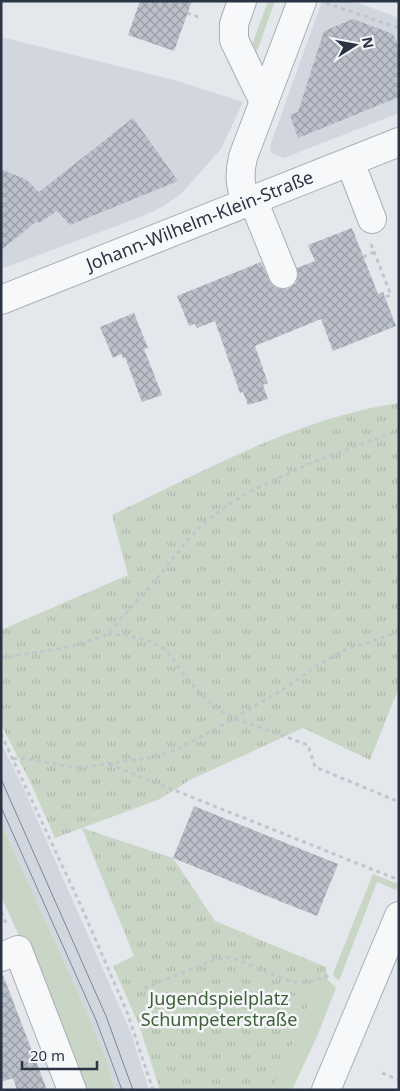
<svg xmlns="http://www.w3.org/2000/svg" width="400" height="1091" font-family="'Noto Sans',sans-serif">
<defs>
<pattern id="park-tufts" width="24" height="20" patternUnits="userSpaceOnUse" patternTransform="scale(1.25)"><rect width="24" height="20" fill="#c9d6c5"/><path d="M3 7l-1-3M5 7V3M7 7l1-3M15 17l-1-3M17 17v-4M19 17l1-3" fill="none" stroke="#adb8ab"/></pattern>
<pattern id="building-cross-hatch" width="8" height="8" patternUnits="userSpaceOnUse" patternTransform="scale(1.25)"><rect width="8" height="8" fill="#bbc0ca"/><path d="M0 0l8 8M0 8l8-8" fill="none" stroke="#989da6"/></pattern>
</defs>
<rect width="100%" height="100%" fill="#e4e7ec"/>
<path fill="#d2d6de" d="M 322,1 L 353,1 L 399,18 L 399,113 L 284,158 L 271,153 L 270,146 Z
M 1,37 L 174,80 L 243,102 L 221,149 L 181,194 L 162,207 L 143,216 L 1,269 Z
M 1,743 L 22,785 L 131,1033 L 149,1090 L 115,1090 L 105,1056 L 77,990 L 1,823 Z"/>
<path fill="#c9d6c5" d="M 268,1 L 275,1 L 256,54 L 262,82 L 242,25 L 252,45 Z
M 1,823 L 77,990 L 105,1056 L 115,1090 L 79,1090 L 19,936 L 1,896 Z
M 373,874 L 398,884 L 396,890 L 377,882 L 339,981 L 333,975 L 334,971 Z
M 326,967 L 328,980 L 336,988 L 318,1034 L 292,1090 L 272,1090 Z"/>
<path fill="url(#park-tufts)" d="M 399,403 L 399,691 L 397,692 L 370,760 L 303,728 L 190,780 L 160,799 L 82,828 L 173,858 L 215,921 L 326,967 L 272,1090 L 160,1090 L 139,1025 L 113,966 L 134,956 L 82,828 L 55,838 L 32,786 L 1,724 L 1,630 L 128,575 L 112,515 C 202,472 300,417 399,403 Z"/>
<path fill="url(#building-cross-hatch)" d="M 140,1 L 192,1 L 174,51 L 128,35 Z
M 353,19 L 393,34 L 399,47 L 399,97 L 298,138 L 290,115 L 298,112 L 324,31 Z
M 133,118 L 178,181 L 70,225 L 57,211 L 39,223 L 37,221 L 1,250 L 1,169 L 27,180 L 39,192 Z
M 352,228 L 378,294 L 383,292 L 396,326 L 333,351 L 321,319 L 255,346 L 268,383 L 263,385 L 268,399 L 248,405 L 243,392 L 240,393 L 215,321 L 197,328 L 195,324 L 189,326 L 177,296 L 261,262 L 269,280 L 273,286 L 280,289 L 288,289 L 296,283 L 298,276 L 297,268 L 315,261 L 308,245 Z
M 134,313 L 148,348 L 144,349 L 162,395 L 142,402 L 125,357 L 123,358 L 121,354 L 113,358 L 100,327 Z
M 194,806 L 338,864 L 317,916 L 173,858 Z
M 1,975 L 3,975 L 47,1090 L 17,1090 L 13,1078 L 1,1082 Z"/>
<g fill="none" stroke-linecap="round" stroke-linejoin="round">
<defs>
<g id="minor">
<path d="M 242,1 L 234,24 L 234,40 L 264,102"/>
<path d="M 350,162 L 372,219"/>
<path d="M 253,200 L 283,274"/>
<path d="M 246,202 C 240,186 239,174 243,157 L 302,1"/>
<path id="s1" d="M 1,300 L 399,142"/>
<path d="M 1,957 L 18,950 L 72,1090"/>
<path d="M 326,1090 L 399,916"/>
</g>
</defs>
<use href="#minor" stroke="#a9aeb7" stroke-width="30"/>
<path stroke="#c2c5cb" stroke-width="3" stroke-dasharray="4 4" stroke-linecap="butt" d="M 326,3 L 399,28
M 187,13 L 201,18
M 371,244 L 391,295 L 385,297
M 363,257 L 374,252
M 108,634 L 127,635 L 147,640 L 163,648 L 172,657 L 180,670 L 198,691 L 216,708 L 234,718 L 308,745 L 315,767 L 397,801
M 1,658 C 36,652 74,649 107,634 L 155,581 L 186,542 L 206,521 L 228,505 L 251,491 L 311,463 L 399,430
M 1,734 L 81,906 L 127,1012 L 153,1090
M 13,759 L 23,758 L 77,768 L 155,757 L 175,750 L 212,731 L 284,689 L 316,666 L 345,650 L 399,632
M 109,764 L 399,880
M 1,912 L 7,925
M 144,988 L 217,959 L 230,957 L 292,982 L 309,982 L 331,975
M 382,1073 L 399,1080"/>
<use href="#minor" stroke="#f7f8fa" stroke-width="28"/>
<path stroke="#7d8696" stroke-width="1" d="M 1,779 L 106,1016 L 133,1090
M 1,807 L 96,1020 L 122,1090"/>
</g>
<g text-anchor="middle" stroke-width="5" stroke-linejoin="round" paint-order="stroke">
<g font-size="18" fill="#2b3445" stroke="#f4f6f9">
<text dy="6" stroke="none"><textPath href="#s1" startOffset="214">Johann-Wilhelm-Klein-Straße</textPath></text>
</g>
<g font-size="18" fill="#3f6138" stroke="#f4f6f9">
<text x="219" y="1005">Jugendspielplatz<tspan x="219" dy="21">Schumpeterstraße</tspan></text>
</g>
</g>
<rect width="400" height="1091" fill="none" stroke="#2b3445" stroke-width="5"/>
<g transform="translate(355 45) rotate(79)" stroke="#f4f6f9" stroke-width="4" paint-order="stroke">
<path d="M0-4L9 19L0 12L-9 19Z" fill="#2b3445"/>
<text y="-8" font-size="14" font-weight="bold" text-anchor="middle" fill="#2b3445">N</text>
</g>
<path d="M22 1061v8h75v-8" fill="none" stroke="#2b3445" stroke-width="2.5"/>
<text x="30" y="1061" font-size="15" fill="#2b3445" stroke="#f4f6f9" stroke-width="4" paint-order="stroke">20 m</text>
</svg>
